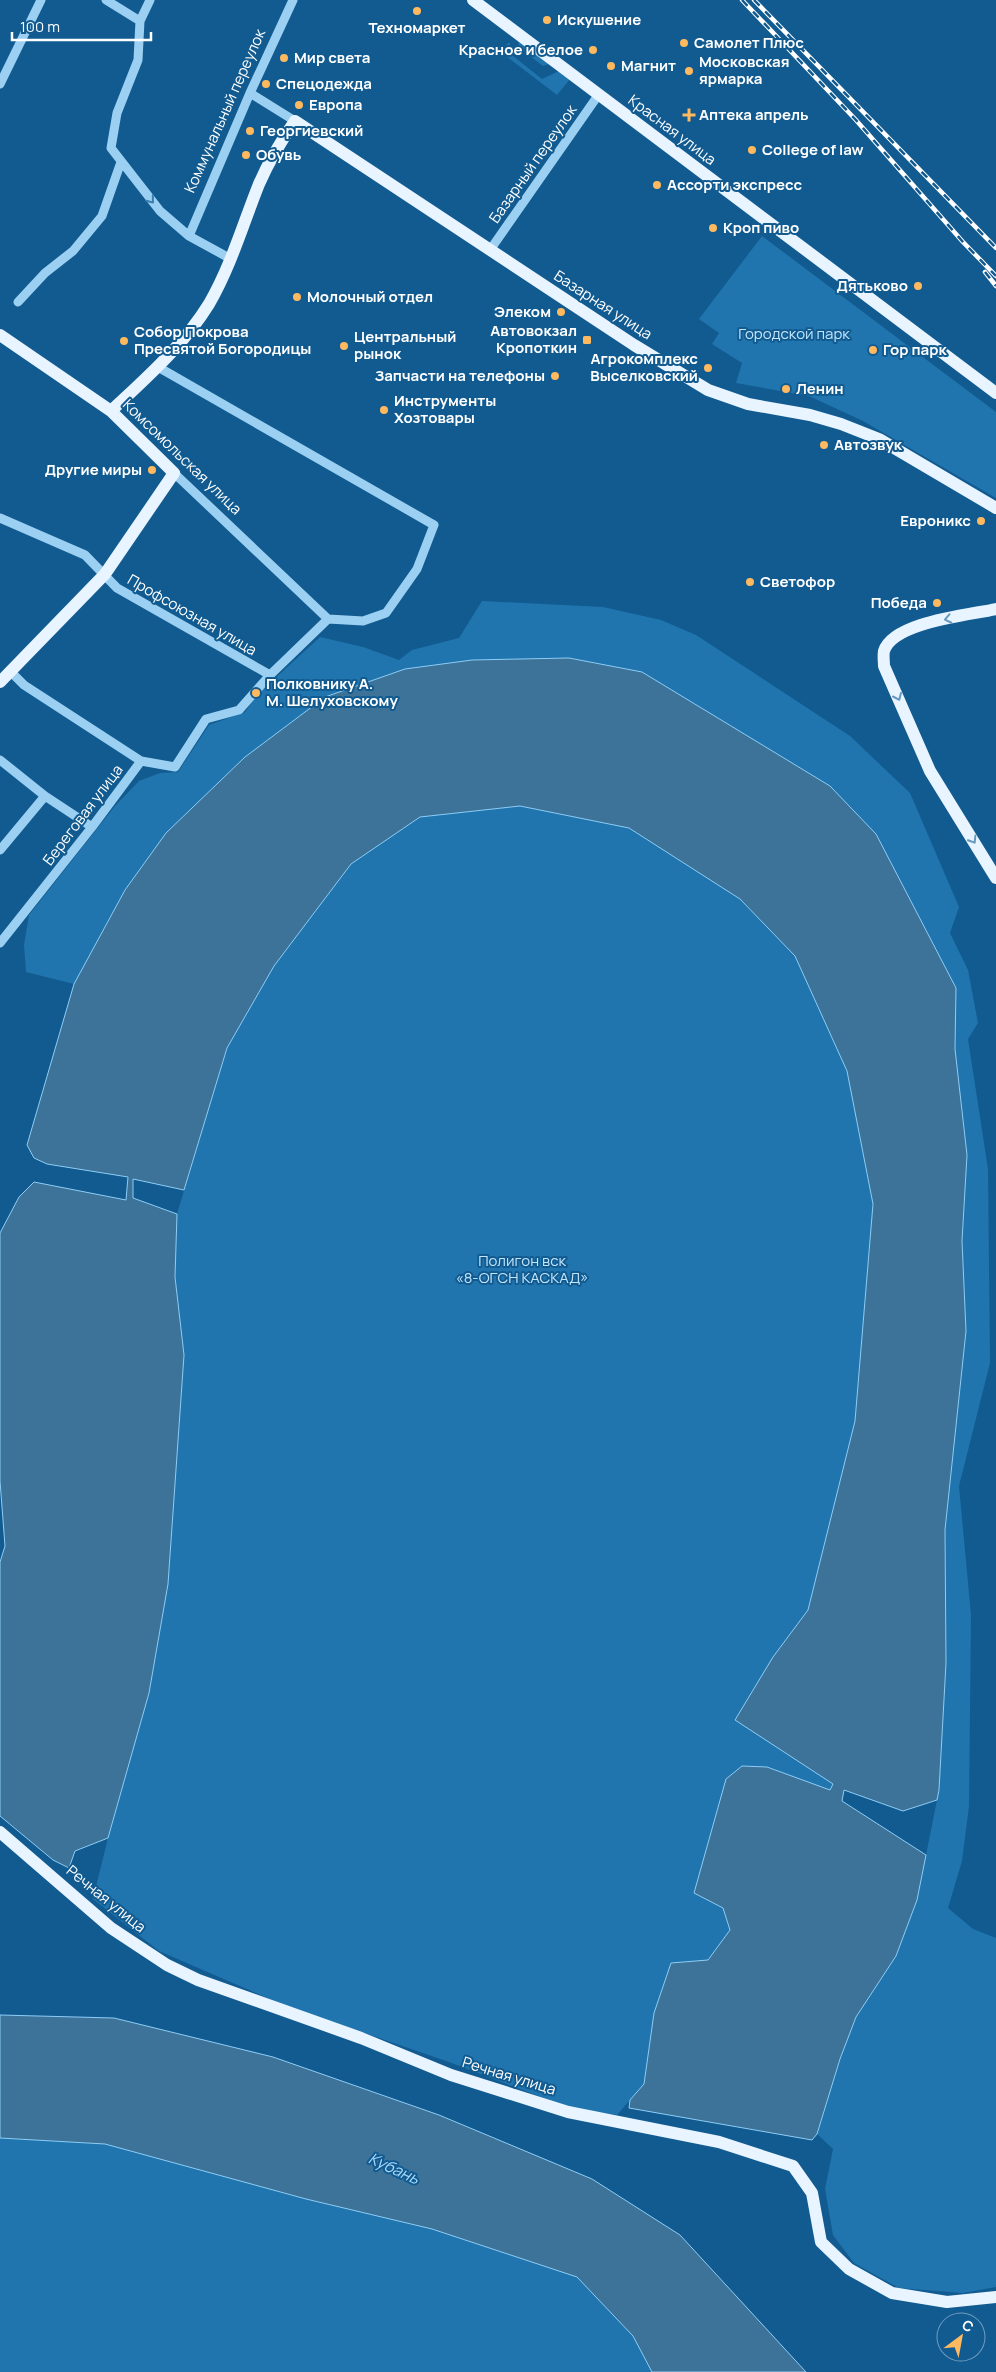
<svg xmlns="http://www.w3.org/2000/svg" width="996" height="2372" font-family="Manrope,sans-serif">
<rect width="100%" height="100%" fill="#115b91"/>
<path fill="#2075ae" d="M 519,42 L 549,64 L 543,66 L 518,47 Z
M 508,43 L 510,43 L 508,52 L 542,79 L 559,71 L 570,79 L 557,95 L 501,52 Z
M 762,236 L 996,412 L 996,498 L 863,421 L 809,396 L 736,383 L 742,363 L 712,344 L 719,333 L 699,319 Z
M 482,601 L 603,607 L 661,620 L 696,635 L 850,736 L 910,793 L 959,907 L 950,933 L 968,970 L 978,1023 L 968,1039 L 988,1169 L 990,1363 L 959,1486 L 971,1615 L 969,1806 L 962,1861 L 948,1908 L 973,1929 L 996,1938 L 996,2287 L 963,2293 L 899,2288 L 854,2263 L 833,2235 L 825,2189 L 833,2149 L 817,2134 L 840,2059 L 856,2017 L 896,1956 L 917,1900 L 939,1790 L 946,1663 L 945,1530 L 966,1331 L 962,1241 L 967,1155 L 955,1049 L 956,988 L 830,786 L 642,672 L 569,658 L 472,660 L 405,669 L 325,697 L 245,757 L 166,833 L 125,890 L 74,984 L 26,972 L 24,945 L 29,915 L 115,806 L 139,781 L 160,773 L 178,772 L 209,725 L 245,712 L 258,694 L 320,637 L 363,647 L 399,660 L 412,650 L 459,638 Z
M 520,806 L 629,828 L 740,899 L 795,956 L 847,1071 L 873,1204 L 855,1421 L 808,1610 L 773,1657 L 833,1784 L 831,1791 L 767,1767 L 723,1908 L 730,1930 L 708,1960 L 654,2013 L 644,2084 L 617,2115 L 570,2108 L 449,2062 L 286,2006 L 159,1951 L 93,1899 L 108,1838 L 149,1693 L 168,1584 L 184,1355 L 175,1277 L 177,1214 L 227,1048 L 274,966 L 351,864 L 420,817 Z
M 0,2138 L 105,2144 L 432,2229 L 578,2277 L 633,2336 L 652,2372 L 0,2372 Z"/>
<path fill="#3d7399" stroke="#8ecdf6" d="M 569,658 L 642,672 L 830,786 L 876,834 L 956,988 L 955,1049 L 967,1155 L 962,1241 L 966,1331 L 945,1530 L 946,1663 L 939,1790 L 937,1800 L 903,1811 L 844,1790 L 842,1801 L 926,1855 L 917,1900 L 896,1956 L 856,2017 L 840,2059 L 817,2134 L 812,2140 L 629,2108 L 630,2100 L 644,2084 L 654,2013 L 671,1963 L 708,1960 L 730,1930 L 723,1908 L 694,1893 L 726,1779 L 742,1766 L 767,1767 L 830,1790 L 833,1784 L 735,1720 L 773,1657 L 808,1610 L 855,1421 L 873,1204 L 847,1071 L 795,956 L 740,899 L 629,828 L 520,806 L 420,817 L 351,864 L 274,966 L 227,1048 L 184,1190 L 133,1179 L 133,1198 L 177,1214 L 175,1277 L 184,1355 L 168,1584 L 149,1693 L 108,1838 L 75,1851 L 69,1868 L 53,1860 L 0,1816 L 0,1562 L 5,1546 L 0,1481 L 0,1233 L 19,1197 L 34,1182 L 126,1200 L 128,1177 L 47,1164 L 34,1158 L 27,1145 L 74,984 L 125,890 L 166,833 L 245,757 L 325,697 L 405,669 L 472,660 Z
M 0,2015 L 114,2018 L 273,2057 L 439,2115 L 592,2179 L 680,2235 L 806,2372 L 652,2372 L 633,2336 L 577,2277 L 432,2229 L 306,2199 L 105,2144 L 0,2138 Z"/>
<g fill="none" stroke-linecap="round" stroke-linejoin="round">
<path stroke="#9cd0f2" stroke-width="9" d="M 106,0 L 140,21
M 150,0 L 140,21 L 138,60 L 117,113 L 111,148 L 160,211 L 189,236 L 231,259
M 0,84 L 41,0
M 250,93 L 295,121
M 189,236 L 250,93 L 293,0
M 490,250 L 599,94
M 18,302 L 45,273 L 73,251 L 102,216 L 121,162
M 158,367 L 434,525 L 417,569 L 386,613 L 363,621 L 328,619
M 174,473 L 328,619
M 0,518 L 85,555 L 117,588 L 270,675
M 11,672 L 24,685 L 141,761
M 0,760 L 45,796 L 92,827
M 0,850 L 45,796
M 0,943 L 92,827 L 141,761 L 175,767 L 206,719 L 239,710 L 270,675 L 328,619"/>
<path stroke="#e8f4ff" stroke-width="12" d="M 473,0 L 996,393
M 0,335 L 111,411 L 174,473 L 105,574 L 0,682
M 111,411 C 146,378 183,346 209,304 C 231,266 243,224 259,184 C 269,161 281,141 295,121 L 634,345 L 708,390 L 748,404 L 810,415 L 841,424 L 879,439 L 996,508
M 996,609 C 969,615 893,622 884,651 C 883,655 884,662 884,666 L 930,771 L 996,878
M 0,1832 L 111,1928 L 167,1965 L 198,1980 L 361,2038 L 451,2075 L 568,2112 L 719,2142 L 793,2166 L 812,2193 L 821,2242 L 849,2269 L 892,2293 L 947,2302 L 996,2297"/>
<defs>
<path id="rail" d="M 742,0 L 855,119 L 963,242 L 996,276
M 754,0 L 996,248
M 985,272 L 996,286"/>
</defs>
<use href="#rail" stroke="#fff" stroke-width="4.5"/>
<use href="#rail" stroke="#115b91" stroke-width="2.5" stroke-dasharray="8" stroke-linecap="butt"/>
</g>
<defs><path id="oneway-chevron" d="M-2-3.5L2.5 0L-2 3.5" fill="none" stroke-width="1.6" stroke-linecap="round" stroke-linejoin="round" transform="scale(1.25)"/></defs>
<use stroke="#3b7eae" href="#oneway-chevron" transform="translate(151 200) rotate(51)"/>
<g stroke="#6798bd">
<use href="#oneway-chevron" transform="translate(948 619) rotate(168)"/>
<use href="#oneway-chevron" transform="translate(898 697) rotate(66)"/>
<use href="#oneway-chevron" transform="translate(973 840) rotate(58)"/>
</g>
<g fill="#ffb95e" stroke="#115b91" stroke-width="2">
<circle cx="417" cy="11" r="5"/>
<circle cx="547" cy="20" r="5"/>
<circle cx="684" cy="43" r="5"/>
<circle cx="593" cy="50" r="5"/>
<circle cx="284" cy="58" r="5"/>
<circle cx="611" cy="66" r="5"/>
<circle cx="689" cy="71" r="5"/>
<circle cx="266" cy="84" r="5"/>
<circle cx="299" cy="105" r="5"/>
<path d="M686.5 107.5h5v5h5v5h-5v5h-5v-5h-5v-5h5z"/>
<circle cx="250" cy="131" r="5"/>
<circle cx="752" cy="150" r="5"/>
<circle cx="246" cy="155" r="5"/>
<circle cx="657" cy="185" r="5"/>
<circle cx="713" cy="228" r="5"/>
<circle cx="918" cy="286" r="5"/>
<circle cx="297" cy="297" r="5"/>
<circle cx="561" cy="312" r="5"/>
<rect x="582" y="335" width="10" height="10" rx="2.5"/>
<circle cx="124" cy="341" r="5"/>
<circle cx="344" cy="346" r="5"/>
<circle cx="873" cy="350" r="5"/>
<circle cx="708" cy="368" r="5"/>
<circle cx="555" cy="376" r="5"/>
<circle cx="786" cy="389" r="5"/>
<circle cx="384" cy="410" r="5"/>
<circle cx="824" cy="445" r="5"/>
<circle cx="152" cy="470" r="5"/>
<circle cx="981" cy="521" r="5"/>
<circle cx="750" cy="582" r="5"/>
<circle cx="937" cy="603" r="5"/>
<circle cx="256" cy="693" r="5"/>
</g>
<g text-anchor="middle" stroke-width="4" stroke-linejoin="round" paint-order="stroke">
<g font-size="15" font-weight="bold" fill="#fff" stroke="#115b91" text-anchor="start">
<text x="557" y="25">Искушение</text>
<text x="417" y="33" text-anchor="middle">Техномаркет</text>
<text x="694" y="48">Самолет Плюс</text>
<text x="583" y="55" text-anchor="end">Красное и белое</text>
<text x="294" y="63">Мир света</text>
<text x="699" y="67">Московская<tspan x="699" dy="17">ярмарка</tspan></text>
<text x="621" y="71">Магнит</text>
<text x="276" y="89">Спецодежда</text>
<text x="309" y="110">Европа</text>
<text x="699" y="120">Аптека апрель</text>
<text x="260" y="136">Георгиевский</text>
<text x="762" y="155">College of law</text>
<text x="256" y="160">Обувь</text>
<text x="667" y="190">Ассорти экспресс</text>
<text x="723" y="233">Кроп пиво</text>
<text x="908" y="291" text-anchor="end">Дятьково</text>
<text x="307" y="302">Молочный отдел</text>
<text x="551" y="317" text-anchor="end">Элеком</text>
<text x="577" y="336" text-anchor="end">Автовокзал<tspan x="577" dy="17">Кропоткин</tspan></text>
<text x="134" y="337">Собор Покрова<tspan x="134" dy="17">Пресвятой Богородицы</tspan></text>
<text x="354" y="342">Центральный<tspan x="354" dy="17">рынок</tspan></text>
<text x="883" y="355">Гор парк</text>
<text x="698" y="364" text-anchor="end">Агрокомплекс<tspan x="698" dy="17">Выселковский</tspan></text>
<text x="545" y="381" text-anchor="end">Запчасти на телефоны</text>
<text x="796" y="394">Ленин</text>
<text x="394" y="406">Инструменты<tspan x="394" dy="17">Хозтовары</tspan></text>
<text x="834" y="450">Автозвук</text>
<text x="142" y="475" text-anchor="end">Другие миры</text>
<text x="971" y="526" text-anchor="end">Евроникс</text>
<text x="760" y="587">Светофор</text>
<text x="927" y="608" text-anchor="end">Победа</text>
<text x="266" y="689">Полковнику А.<tspan x="266" dy="17">М. Шелуховскому</tspan></text>
</g>
<g font-size="15" fill="#fff" stroke="#115b91">
<text transform="translate(225 111) rotate(-66)" y="5">Коммунальный переулок</text>
<text transform="translate(672 130) rotate(37)" y="5">Красная улица</text>
<text transform="translate(533 164) rotate(-55)" y="5">Базарный переулок</text>
<text transform="translate(603 305) rotate(33)" y="5">Базарная улица</text>
<text transform="translate(182 457) rotate(44)" y="5">Комсомольская улица</text>
<text transform="translate(192 615) rotate(30)" y="5">Профсоюзная улица</text>
<text transform="translate(83 815) rotate(-53)" y="5">Береговая улица</text>
<text transform="translate(106 1899) rotate(39)" y="5">Речная улица</text>
<text transform="translate(509 2076) rotate(17)" y="5">Речная улица</text>
</g>
<g font-size="15" fill="#c3e6fd" stroke="#115b91">
<text x="794" y="339">Городской парк</text>
<text x="522" y="1266">Полигон вск<tspan x="522" dy="17">«8-ОГСН КАСКАД»</tspan></text>
</g>
<g font-size="16" font-style="italic" fill="#a8d9fa" stroke="#115b91">
<text transform="translate(394 2168) rotate(25)" y="6">Кубань</text>
</g>
</g>
<g transform="translate(961 2337) rotate(32)"><circle r="24" fill="#115b91" stroke="#709dbd"/>
<path d="M0-4L9 19L0 12L-9 19Z" fill="#ffb95e"/>
<text y="-8" font-size="14" font-weight="bold" text-anchor="middle" fill="#ffffff">С</text>
</g>
<path d="M12 32v8h139v-8" fill="none" stroke="#ffffff" stroke-width="2.5"/>
<text x="20" y="32" font-size="15" fill="#ffffff" stroke="#115b91" stroke-width="4" paint-order="stroke">100 m</text>
</svg>
